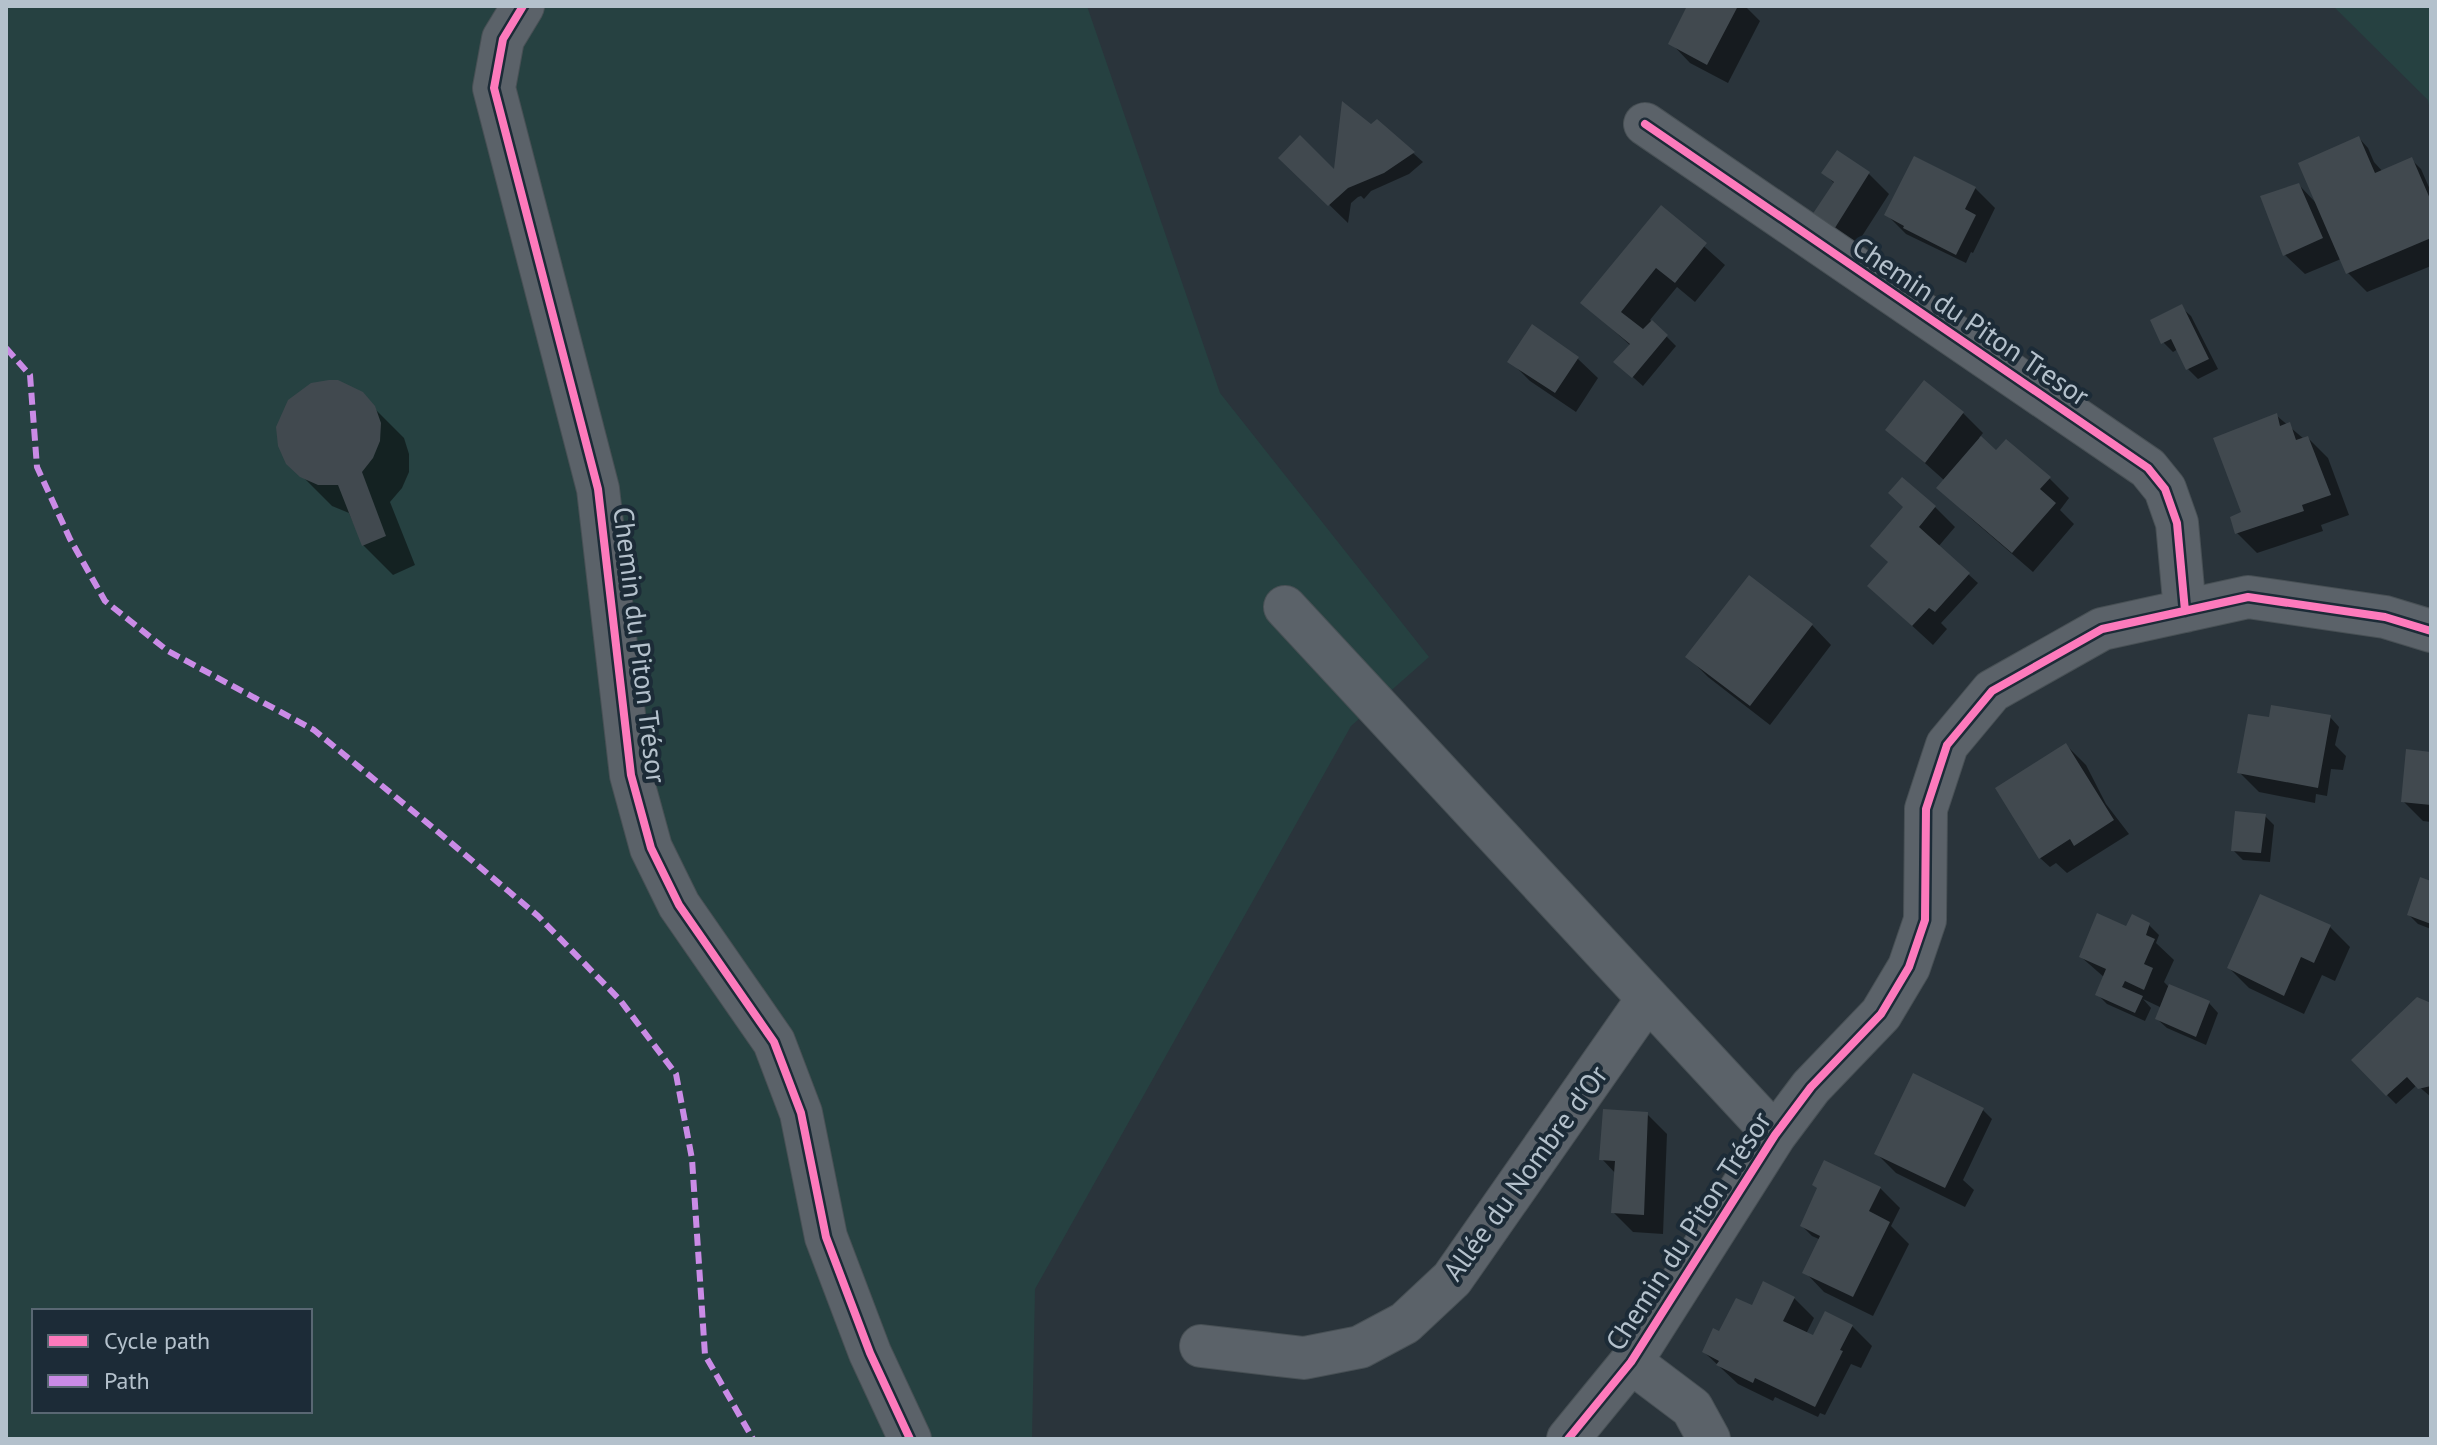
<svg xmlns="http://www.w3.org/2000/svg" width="2437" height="1445" font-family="'PT Sans',sans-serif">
<rect width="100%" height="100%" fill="#2a343b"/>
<path fill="#264141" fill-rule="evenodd" d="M 6,6 L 1087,6 L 1220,393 L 1429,657 L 1351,726 L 1035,1289 L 1032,1439 L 6,1439 ZM 34,1311 L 310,1311 L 310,1411 L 34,1411 Z
M 2333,6 L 2431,6 L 2431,117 L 2428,100 Z"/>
<path fill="#0007" d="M 1690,6 L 1745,6 L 1760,21 L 1728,83 L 1690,63 L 1671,43 Z
M 1377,121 L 1423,162 L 1409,174 L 1371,191 L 1364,199 L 1361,196 L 1358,197 L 1351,203 L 1348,223 L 1281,158 L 1336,173 Z
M 2359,138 L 2368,148 L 2374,162 L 2383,172 L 2412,160 L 2421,169 L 2431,192 L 2431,266 L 2367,292 L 2347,272 L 2341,259 L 2305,274 L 2285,255 L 2299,185 L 2317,204 Z
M 1838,152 L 1869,174 L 1889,194 L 1848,258 L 1829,244 L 1835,184 L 1824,173 Z
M 1975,188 L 1995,208 L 1973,253 L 1971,252 L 1966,263 L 1906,234 L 1886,214 Z
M 1661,208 L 1725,265 L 1695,302 L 1677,287 L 1650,320 L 1676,346 L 1643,386 L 1626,371 L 1631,346 L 1583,303 Z
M 2181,307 L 2191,316 L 2218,369 L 2198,379 L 2188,369 L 2178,349 L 2173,352 L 2163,342 Z
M 1533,327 L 1578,359 L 1598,378 L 1576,412 L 1530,381 L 1510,361 Z
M 1925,383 L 1963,413 L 1983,433 L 1979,438 L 2004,459 L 2049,478 L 2069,498 L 2060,510 L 2074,524 L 2033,572 L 1974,521 L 1963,511 L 1945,481 L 1888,430 Z
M 354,388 L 404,438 L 409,454 L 409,472 L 402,488 L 390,502 L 415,565 L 393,575 L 363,545 L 349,513 L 332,506 L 288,462 Z
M 2277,416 L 2304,439 L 2308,438 L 2328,458 L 2349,515 L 2321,525 L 2323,531 L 2257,553 L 2237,533 Z
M 1935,507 L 1955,527 L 1938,547 L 1978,583 L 1941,623 L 1947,629 L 1933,645 L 1869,586 Z
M 1812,625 L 1831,645 L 1770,725 L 1708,677 L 1688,657 Z
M 2330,717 L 2339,727 L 2335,745 L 2346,756 L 2343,770 L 2331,769 L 2327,796 L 2316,794 L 2315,803 L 2259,792 L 2239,772 L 2270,721 Z
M 2066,745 L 2086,765 L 2106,804 L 2129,834 L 2067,873 L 2056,863 L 2050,867 L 2040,858 Z
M 2431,754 L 2431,822 L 2423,821 L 2403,801 Z
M 2265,816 L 2274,825 L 2270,862 L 2243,860 L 2233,850 Z
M 2431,883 L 2431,929 L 2418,924 L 2409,915 Z
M 2149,925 L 2159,935 L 2156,943 L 2174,960 L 2164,982 L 2170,988 L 2209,1003 L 2218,1013 L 2206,1045 L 2167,1028 L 2157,1019 L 2162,1008 L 2143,999 L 2151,1008 L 2145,1021 L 2107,1004 L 2097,994 L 2105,978 L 2081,957 L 2127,929 Z
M 2330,927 L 2350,947 L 2335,981 L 2322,975 L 2304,1014 L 2249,988 L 2229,968 Z
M 2431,1005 L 2431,1097 L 2417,1085 L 2396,1104 L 2387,1095 Z
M 1983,1110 L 1992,1119 L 1963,1180 L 1974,1190 L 1965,1207 L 1896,1173 L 1876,1153 Z
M 1647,1114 L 1667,1134 L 1663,1234 L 1633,1232 L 1613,1212 L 1616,1174 L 1602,1159 Z
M 1880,1188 L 1900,1208 L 1891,1226 L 1909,1244 L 1873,1316 L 1824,1292 L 1805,1272 L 1821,1240 L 1812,1236 L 1802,1226 Z
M 1794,1298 L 1814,1318 L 1806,1334 L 1814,1337 L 1852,1326 L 1872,1346 L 1861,1368 L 1851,1364 L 1825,1415 L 1820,1413 L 1818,1417 L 1775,1397 L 1773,1401 L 1738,1384 L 1704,1352 L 1720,1334 L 1752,1308 Z"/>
<path fill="#41494f" d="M 1687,6 L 1738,6 L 1707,65 L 1668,44 Z
M 1342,101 L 1371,124 L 1377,119 L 1415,152 L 1384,173 L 1348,188 L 1328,206 L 1278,158 L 1300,135 L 1334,169 Z
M 2359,136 L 2375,173 L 2412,157 L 2431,201 L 2431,238 L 2346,274 L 2298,163 Z
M 1837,150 L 1870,172 L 1828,239 L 1806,224 L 1834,182 L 1821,173 Z
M 1914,156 L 1976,187 L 1965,209 L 1976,215 L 1956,255 L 1903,228 L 1904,226 L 1884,215 Z
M 2299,183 L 2323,238 L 2283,256 L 2260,196 Z
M 1661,205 L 1707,243 L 1675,283 L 1656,268 L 1621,312 L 1643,329 L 1652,320 L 1668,335 L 1632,378 L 1613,362 L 1630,344 L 1580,303 Z
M 2182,304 L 2209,359 L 2186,370 L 2171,339 L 2161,344 L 2150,320 Z
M 1532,324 L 1579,357 L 1555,393 L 1507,362 Z
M 329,380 L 338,380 L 363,392 L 375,406 L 381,423 L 380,441 L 373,458 L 362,472 L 386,536 L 362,546 L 338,485 L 318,485 L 300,477 L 286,464 L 278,446 L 276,427 L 288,400 L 311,383 Z
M 1924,380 L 1964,412 L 1925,463 L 1885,430 Z
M 2277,413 L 2280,426 L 2290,422 L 2296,440 L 2308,436 L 2331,495 L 2302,505 L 2304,511 L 2235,534 L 2230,517 L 2241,512 L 2213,438 Z
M 1981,436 L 1996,450 L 2006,439 L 2051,477 L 2040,489 L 2056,503 L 2012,553 L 1936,488 Z
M 1902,477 L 1936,506 L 1919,527 L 1970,573 L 1935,612 L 1929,608 L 1912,626 L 1867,586 L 1888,562 L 1870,546 L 1903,507 L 1888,493 Z
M 1749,575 L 1813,624 L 1750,706 L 1685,657 Z
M 2271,705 L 2331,715 L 2318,788 L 2237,773 L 2248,714 L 2269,717 Z
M 2066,743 L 2114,820 L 2074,846 L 2070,839 L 2039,859 L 1995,788 Z
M 2406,749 L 2431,752 L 2431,805 L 2401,802 Z
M 2235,811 L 2266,814 L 2261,853 L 2231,851 Z
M 2420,877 L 2431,881 L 2431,924 L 2407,915 Z
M 2260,894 L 2331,925 L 2314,963 L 2301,957 L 2284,996 L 2227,968 Z
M 2097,913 L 2126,926 L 2132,914 L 2150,923 L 2146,935 L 2155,939 L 2144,964 L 2153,968 L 2144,990 L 2125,981 L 2122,987 L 2143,996 L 2135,1013 L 2095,995 L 2106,969 L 2079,957 Z
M 2169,984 L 2210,1001 L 2196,1037 L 2155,1019 Z
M 2417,997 L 2431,1003 L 2431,1086 L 2418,1089 L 2407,1077 L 2386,1096 L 2351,1060 Z
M 1913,1073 L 1984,1108 L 1945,1188 L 1874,1154 Z
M 1603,1109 L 1648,1112 L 1644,1215 L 1611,1213 L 1615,1161 L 1599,1160 Z
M 1824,1160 L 1881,1187 L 1869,1211 L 1890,1222 L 1853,1297 L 1802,1273 L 1820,1236 L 1800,1226 L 1817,1188 L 1812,1185 Z
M 1763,1281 L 1795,1297 L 1783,1321 L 1813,1335 L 1825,1311 L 1853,1325 L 1840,1350 L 1843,1351 L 1815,1407 L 1755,1378 L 1753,1383 L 1716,1365 L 1719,1361 L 1702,1352 L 1713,1328 L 1719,1331 L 1736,1298 L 1752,1305 Z"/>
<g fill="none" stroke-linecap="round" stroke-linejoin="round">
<defs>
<path id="minor" d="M 523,6 L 503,39 L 494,88 L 598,489 L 631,775 L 651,848 L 679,905 L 774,1042 L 801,1113 L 826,1237 L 870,1353 L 910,1439
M 1645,124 L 2148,468 L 2165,489 L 2177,523 L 2185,611
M 1285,607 L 1775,1135
M 1201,1346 L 1304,1358 L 1360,1347 L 1405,1323 L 1452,1279 L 1648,998
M 1631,1362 L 1692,1408 L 1709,1439
M 1568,1439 L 1631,1362 L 1775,1135 L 1811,1087 L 1881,1014 L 1909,967 L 1925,920 L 1926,809 L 1947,745 L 1992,691 L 2102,629 L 2248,597 L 2385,617 L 2431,631"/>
</defs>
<use href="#minor" stroke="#485055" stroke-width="44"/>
<use href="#minor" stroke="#5b6269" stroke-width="42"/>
<path stroke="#ca8be6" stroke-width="6" stroke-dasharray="12 6" stroke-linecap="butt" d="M 6,348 L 30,375 L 37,467 L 70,539 L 105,601 L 168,651 L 314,730 L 431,826 L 538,916 L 620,1000 L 676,1074 L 692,1159 L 705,1355 L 753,1439"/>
<defs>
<path id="cycleway" d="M 523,6 L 503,39 L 494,88 L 598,489 L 631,775 L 651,848 L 679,905 L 774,1042 L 801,1113 L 826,1237 L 870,1353 L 910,1439
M 1645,124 L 2148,468 L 2165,489 L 2177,523 L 2185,611
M 1568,1439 L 1631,1362 L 1775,1135 L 1811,1087 L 1881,1014 L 1909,967 L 1925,920 L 1926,809 L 1947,745 L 1992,691 L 2102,629 L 2248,597 L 2385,617 L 2431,631"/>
</defs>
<use href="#cycleway" stroke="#1c2b37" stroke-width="13"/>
<use href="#cycleway" stroke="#fd7abc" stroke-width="8"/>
</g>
<g text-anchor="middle" stroke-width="8" stroke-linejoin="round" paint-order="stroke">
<g font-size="28" fill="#b4c1cc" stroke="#1c2b37">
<text transform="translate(1971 321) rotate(34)" y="10">Chemin du Piton Tresor</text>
<text transform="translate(640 645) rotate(83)" y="10">Chemin du Piton Trésor</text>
<text transform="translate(1525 1173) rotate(-54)" y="10">Allée du Nombre d'Or</text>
<text transform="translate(1688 1231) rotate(-57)" y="10">Chemin du Piton Trésor</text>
</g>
</g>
<rect width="2437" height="1445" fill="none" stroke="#b4c1cc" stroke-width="16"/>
<rect x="32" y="1309" width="280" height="104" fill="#1c2b37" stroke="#596773" stroke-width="2"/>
<rect x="48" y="1335" width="40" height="12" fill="#fd7abc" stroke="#596773" stroke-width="2"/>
<text x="104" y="1349" font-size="24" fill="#b4c1cc">Cycle path</text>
<rect x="48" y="1375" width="40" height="12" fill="#ca8be6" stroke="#596773" stroke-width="2"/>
<text x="104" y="1389" font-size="24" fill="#b4c1cc">Path</text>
</svg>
